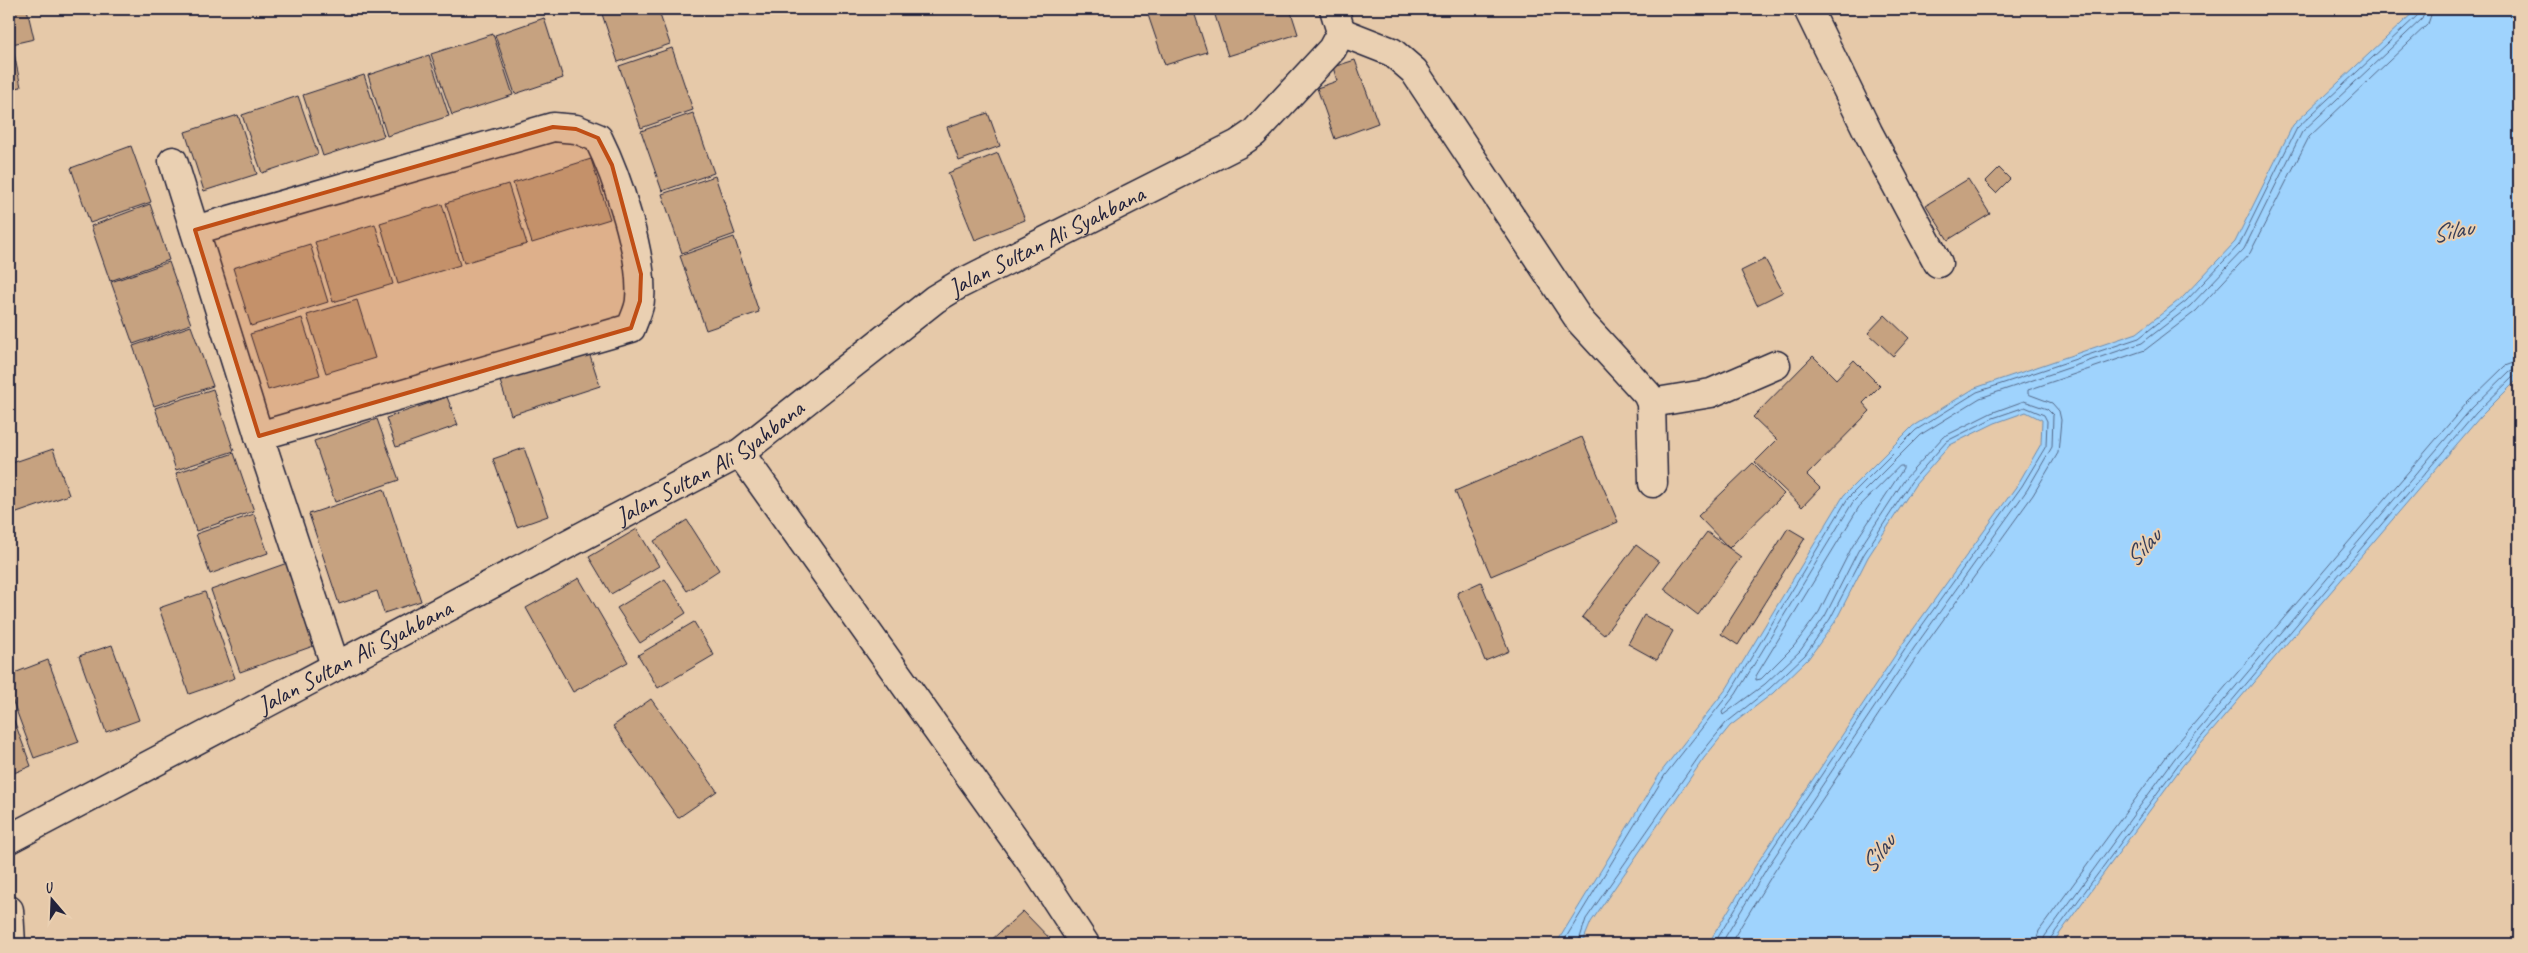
<svg xmlns="http://www.w3.org/2000/svg" width="2528" height="953" font-family="Caveat,sans-serif">
<rect width="100%" height="100%" fill="#e6c9a9"/>
<filter id="ink" filterUnits="userSpaceOnUse"><feTurbulence type="fractalNoise" baseFrequency=".02" numOctaves="2"/><feDisplacementMap in="SourceGraphic" scale="10" xChannelSelector="R" yChannelSelector="G"/><feConvolveMatrix kernelMatrix="1 2 1 2 8 2 1 2 1" color-interpolation-filters="sRGB"/></filter>
<g filter="url(#ink)">
<path fill="#9fd3fd" stroke="#6d8caf" d="M 2417,9 L 2519,9 L 2519,378 L 2480,417 L 2183,765 L 2052,944 L 1708,944 L 1758,862 L 1904,642 L 2018,484 L 2041,444 L 2042,420 L 2026,412 L 1995,423 L 1950,445 L 1915,485 L 1868,557 L 1835,622 L 1808,659 L 1773,693 L 1730,726 L 1704,758 L 1591,922 L 1582,944 L 1556,944 L 1661,772 L 1727,688 L 1844,495 L 1913,426 L 1975,388 L 2137,333 L 2183,297 L 2235,242 L 2293,125 Z"/>
<g fill="none" stroke-linecap="round" stroke-linejoin="round">
<path stroke="#546989" stroke-width="1" d="M 1900,466 L 1903,466 L 1903,469 L 1852,547 L 1819,612 L 1794,646 L 1761,679 L 1756,680 L 1756,676 L 1859,507 Z
M 1562,944 L 1665,775 L 1731,691 L 1848,498 L 1916,430 L 1977,392 L 2139,338 L 2186,301 L 2239,245 L 2297,128 L 2418,15 L 2420,9
M 1578,944 L 1586,919 L 1700,755 L 1726,723 L 1769,689 L 1805,655 L 1830,619 L 1864,554 L 1911,482 L 1947,441 L 1993,418 L 2025,407 L 2044,415 L 2047,421 L 2046,446 L 2022,486 L 1908,645 L 1762,864 L 1714,944
M 1721,944 L 1767,868 L 1914,648 L 2027,490 L 2052,447 L 2053,415 L 2047,409 L 2024,401 L 1991,413 L 1943,437 L 1905,479 L 1858,551 L 1825,616 L 1800,651 L 1765,684 L 1723,715 L 1722,712 L 1736,694 L 1853,502 L 1920,435 L 1980,398 L 2142,343 L 2190,306 L 2244,249 L 2302,132 L 2422,19 L 2426,9
M 1730,944 L 1774,872 L 1920,652 L 2033,495 L 2058,453 L 2061,420 L 2059,411 L 2052,403 L 2028,394 L 2028,390 L 2145,350 L 2196,311 L 2250,253 L 2309,137 L 2428,24 L 2433,9
M 2035,944 L 2039,931 L 2169,753 L 2466,404 L 2505,366 L 2519,361
M 2042,944 L 2045,936 L 2175,758 L 2471,409 L 2510,371 L 2519,368
M 2049,944 L 2050,939 L 2180,762 L 2476,413 L 2514,376 L 2519,374"/>
</g>
<path fill="#c6a280" stroke="#22223b" d="M 9,9 L 27,9 L 34,39 L 12,44 L 21,87 L 9,89 Z
M 606,9 L 658,9 L 670,44 L 618,62 L 601,11 Z
M 1146,9 L 1193,9 L 1207,52 L 1165,65 Z
M 1213,9 L 1290,9 L 1298,34 L 1228,56 Z
M 544,18 L 563,78 L 515,94 L 495,35 Z
M 493,34 L 513,95 L 452,115 L 431,54 Z
M 672,48 L 693,110 L 641,128 L 619,66 Z
M 429,55 L 449,116 L 387,136 L 368,75 Z
M 1355,60 L 1378,123 L 1335,139 L 1317,88 L 1337,81 L 1333,67 Z
M 364,75 L 384,136 L 323,156 L 303,95 Z
M 298,96 L 318,154 L 262,173 L 242,115 Z
M 693,113 L 714,173 L 662,191 L 641,131 Z
M 988,113 L 1000,146 L 959,161 L 947,127 Z
M 238,115 L 257,174 L 204,191 L 185,132 Z
M 131,146 L 151,202 L 90,223 L 71,168 Z
M 998,153 L 1025,220 L 975,240 L 948,173 Z
M 591,159 L 610,219 L 532,243 L 513,183 Z
M 1999,168 L 2010,179 L 1996,193 L 1985,182 Z
M 715,176 L 735,234 L 682,253 L 662,194 Z
M 1968,179 L 1990,214 L 1948,240 L 1926,205 Z
M 508,184 L 527,244 L 464,263 L 446,203 Z
M 150,204 L 169,260 L 110,281 L 91,226 Z
M 442,204 L 460,265 L 398,284 L 380,223 Z
M 375,224 L 393,284 L 333,302 L 315,242 Z
M 734,237 L 759,312 L 706,330 L 680,256 Z
M 310,244 L 328,302 L 251,326 L 233,268 Z
M 1765,259 L 1783,292 L 1757,305 L 1741,271 Z
M 169,262 L 191,324 L 133,344 L 111,282 Z
M 357,300 L 375,358 L 326,373 L 307,315 Z
M 1885,315 L 1909,338 L 1893,356 L 1868,333 Z
M 302,318 L 320,375 L 268,390 L 250,334 Z
M 191,326 L 213,386 L 154,406 L 133,346 Z
M 589,352 L 600,386 L 511,415 L 500,381 Z
M 1813,356 L 1836,379 L 1854,360 L 1880,386 L 1863,403 L 1870,411 L 1807,475 L 1820,488 L 1802,507 L 1755,462 L 1777,440 L 1753,417 Z
M 213,389 L 234,451 L 176,470 L 155,408 Z
M 447,397 L 458,425 L 396,447 L 386,418 Z
M 377,419 L 399,480 L 335,502 L 314,441 Z
M 1582,437 L 1618,522 L 1491,576 L 1455,491 Z
M 524,448 L 548,516 L 517,527 L 493,459 Z
M 53,449 L 69,495 L 11,515 L 9,510 L 9,464 Z
M 234,453 L 254,511 L 196,531 L 176,473 Z
M 1753,463 L 1784,494 L 1729,548 L 1698,516 Z
M 384,489 L 421,601 L 384,613 L 377,591 L 339,604 L 309,514 Z
M 254,514 L 268,553 L 210,574 L 196,534 Z
M 687,520 L 719,570 L 687,591 L 654,541 Z
M 1788,528 L 1805,538 L 1738,645 L 1721,634 Z
M 637,529 L 659,566 L 611,594 L 589,557 Z
M 1707,532 L 1741,557 L 1698,615 L 1664,589 Z
M 1636,545 L 1659,562 L 1604,635 L 1582,617 Z
M 290,562 L 319,644 L 240,672 L 211,590 Z
M 579,578 L 628,662 L 573,692 L 526,608 Z
M 665,579 L 686,613 L 640,643 L 617,608 Z
M 1481,582 L 1509,651 L 1485,661 L 1457,593 Z
M 205,592 L 235,678 L 189,694 L 159,608 Z
M 1644,615 L 1673,631 L 1657,660 L 1628,644 Z
M 694,622 L 714,655 L 658,688 L 638,655 Z
M 112,645 L 139,720 L 106,732 L 79,656 Z
M 48,660 L 79,742 L 34,758 L 9,691 L 9,675 Z
M 651,699 L 717,791 L 678,818 L 613,726 Z
M 9,707 L 31,766 L 9,775 Z
M 1023,911 L 1055,944 L 987,944 Z"/>
<g fill="none" stroke-linecap="round" stroke-linejoin="round">
<defs>
<g id="minor">
<path d="M 1808,9 L 1868,132 L 1938,263"/>
<path d="M 1341,32 L 1392,52 L 1414,71 L 1580,321 L 1647,394 L 1651,403 L 1653,483"/>
<path d="M 173,161 L 259,436 L 335,665"/>
<path d="M 195,230 L 553,127 L 576,129 L 598,138 C 617,176 644,257 640,299 C 640,308 634,319 631,328 L 259,436"/>
<path d="M 1651,403 L 1711,393 L 1776,365"/>
<path d="M 740,453 L 1036,869 L 1085,944"/>
<path id="s1" d="M 9,839 L 740,453 L 935,299 L 958,285 L 1238,144 L 1254,133 L 1332,49 L 1341,32 L 1334,9"/>
<path d="M 9,910 L 11,944"/>
</g>
</defs>
<use href="#minor" stroke="#22223b" stroke-width="31"/>
<use href="#minor" stroke="#ead0b2" stroke-width="28"/>
</g>
</g>
<path fill="#c04e15" fill-opacity="0.2" stroke="#c04e15" stroke-width="4" stroke-linejoin="round" d="M 553,127 L 576,129 L 598,138 L 612,165 L 641,274 L 640,301 L 631,328 L 259,436 L 195,230 Z"/>
<g text-anchor="middle" stroke-width="4" stroke-linejoin="round" paint-order="stroke">
<g font-size="24" fill="#22223b" stroke="#ead0b2">
<text dy="8" stroke="none"><textPath href="#s1" startOffset="1201">Jalan Sultan Ali Syahbana</textPath></text>
<text dy="8" stroke="none"><textPath href="#s1" startOffset="796">Jalan Sultan Ali Syahbana</textPath></text>
<text dy="8" stroke="none"><textPath href="#s1" startOffset="391">Jalan Sultan Ali Syahbana</textPath></text>
</g>
<g font-size="25" font-style="italic" fill="#353d58" stroke="#ead0b2">
<text transform="translate(2452 230) rotate(-11)" y="9">Silau</text>
<text transform="translate(2142 547) rotate(-48)" y="9">Silau</text>
<text transform="translate(1877 853) rotate(-53)" y="9">Silau</text>
</g>
</g>
<rect width="2528" height="953" fill="none" stroke="#ead0b2" stroke-width="30"/>
<rect x="15" y="15" width="2498" height="923" fill="none" stroke="#22223b" stroke-width="2" filter="url(#ink)"/>
<g transform="translate(52 900) rotate(341)" stroke="#ead0b2" stroke-width="4" paint-order="stroke">
<path d="M0-4L9 19L0 12L-9 19Z" fill="#22223b"/>
<text y="-8" font-size="14" font-weight="bold" text-anchor="middle" fill="#22223b">U</text>
</g>
</svg>
